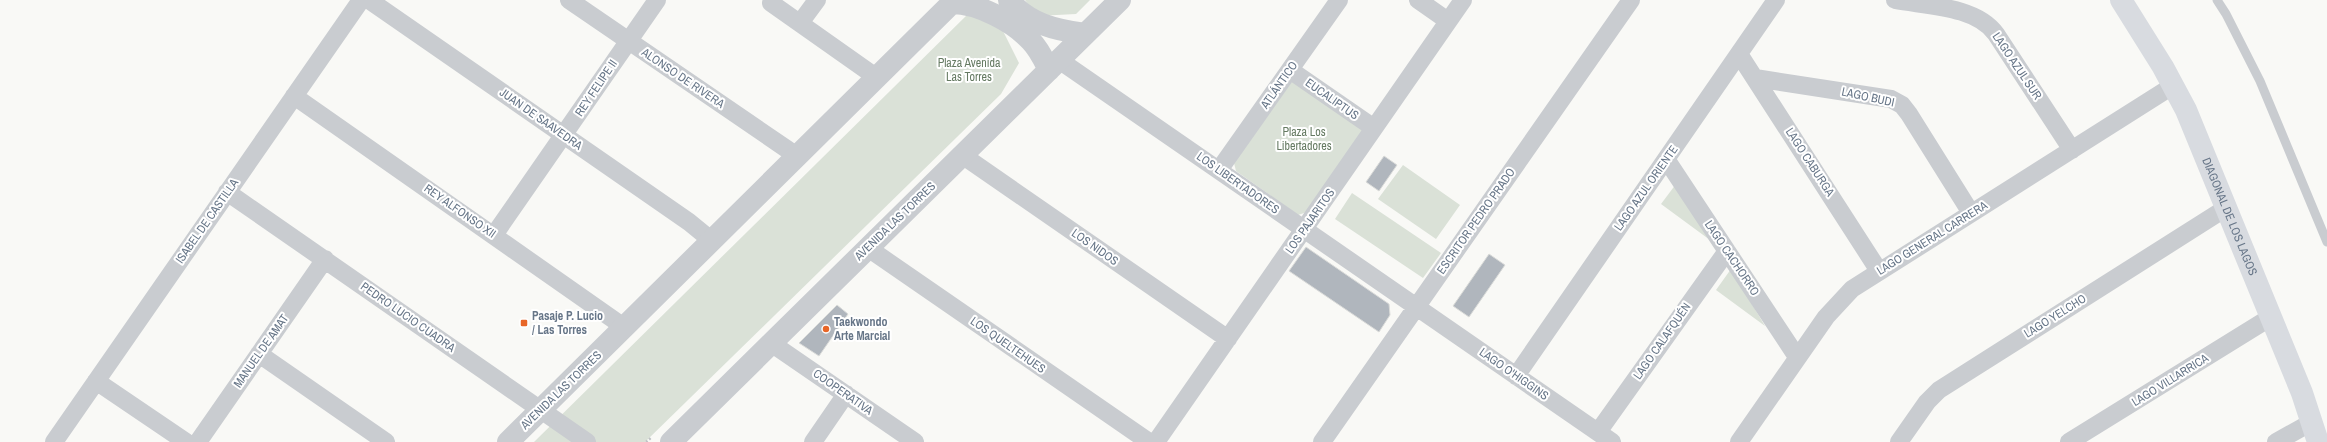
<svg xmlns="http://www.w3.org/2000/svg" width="2327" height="442" font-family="'Archivo Narrow',sans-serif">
<rect width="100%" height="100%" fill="#f9f9f6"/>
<path fill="#dae1d7" d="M 1025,0 L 1090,0 L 1076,14 L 1037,16 Z
M 968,14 L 1001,27 L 1019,63 L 1001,94 L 645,442 L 534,442 Z
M 1293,80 L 1362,127 L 1362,132 L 1307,212 L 1298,215 L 1236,171 L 1234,163 Z
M 1403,165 L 1460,205 L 1436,239 L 1378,199 Z
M 1676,184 L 1710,240 L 1661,204 Z
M 1352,193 L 1441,253 L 1423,278 L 1335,219 Z
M 1731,269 L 1765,326 L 1716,290 Z"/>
<path fill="#b0b6bd" stroke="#dadbd9" d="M 1384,156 L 1397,165 L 1379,191 L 1366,182 Z
M 1306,247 L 1389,304 L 1390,315 L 1379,332 L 1289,271 Z
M 1489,254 L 1505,265 L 1469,317 L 1453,306 Z
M 837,305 L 848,314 L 819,356 L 799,343 Z"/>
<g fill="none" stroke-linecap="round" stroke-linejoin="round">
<path stroke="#c0c3c5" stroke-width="2.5" stroke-dasharray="2 2" stroke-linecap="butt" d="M 646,442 L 652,437"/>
<path stroke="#c9ccd0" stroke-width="9" d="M 2217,0 L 2226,14 L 2260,81 L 2327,242"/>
<path stroke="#c9ccd0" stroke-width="18" d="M 369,0 L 689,222 L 711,240
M 569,0 L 797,156
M 1418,0 L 1448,21
M 1895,0 C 1927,6 1976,6 1996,34 L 2072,150
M 771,3 L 876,77
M 800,23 L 817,0
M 1739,54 L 1879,271
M 1059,60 L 1612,442
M 1290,70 L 1374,128
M 1755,78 L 1891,99 L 1902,105 L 1909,114 L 1971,213
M 294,96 L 624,327
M 962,155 L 1228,339
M 1666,159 L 1797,357
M 1219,170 L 1339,0
M 227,192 L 587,442
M 494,235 L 657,0
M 868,248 L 1149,442
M 771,343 L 915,442
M 259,354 L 386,442
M 1516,376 L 1776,0
M 96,381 L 186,442
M 1598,432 L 1727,251
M 54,442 L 361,0
M 198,442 L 325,259
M 813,442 L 846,394
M 1156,442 L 1463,0
M 1322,442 L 1631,0
M 1739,442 L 1826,317 L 1852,289 L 2174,85
M 1899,442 L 1927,402 L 1939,390 L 2226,208
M 2069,442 L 2271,317
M 2276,442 L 2312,422"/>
<path stroke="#c9ccd0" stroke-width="22" d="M 1009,0 C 1028,24 1056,30 1085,34
M 952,3 C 978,3 1014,22 1031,41 C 1039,49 1044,60 1049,70
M 508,442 L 955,0
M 671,442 L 1120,0"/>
<path stroke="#d8dbe0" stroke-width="22" id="s1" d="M 2121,0 L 2163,67 L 2186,110 L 2302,393 L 2318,442"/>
</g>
<g fill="#e86627" stroke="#fff" stroke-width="1.5">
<rect x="520" y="319" width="8" height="8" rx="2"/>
<circle cx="826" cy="329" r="4"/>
</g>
<g text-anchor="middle" stroke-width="4" stroke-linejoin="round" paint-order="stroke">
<g font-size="12" fill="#657a62" stroke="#fff">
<text x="969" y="67">Plaza Avenida<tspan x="969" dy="14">Las Torres</tspan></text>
<text x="1304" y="136">Plaza Los<tspan x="1304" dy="14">Libertadores</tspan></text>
</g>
<g font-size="12" fill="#677688" stroke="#fff">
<text transform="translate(2017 66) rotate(56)" y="4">LAGO AZUL SUR</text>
<text transform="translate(683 78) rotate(34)" y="4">ALONSO DE RIVERA</text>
<text transform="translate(1279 85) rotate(-55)" y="4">ATLÁNTICO</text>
<text transform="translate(596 88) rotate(-56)" y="4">REY FELIPE II</text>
<text transform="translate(1868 97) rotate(12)" y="4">LAGO BUDI</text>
<text transform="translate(1332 99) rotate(35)" y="4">EUCALIPTUS</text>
<text transform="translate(541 119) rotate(35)" y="4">JUAN DE SAAVEDRA</text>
<text transform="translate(1810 162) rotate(57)" y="4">LAGO CABURGA</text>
<text transform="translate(1238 183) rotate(35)" y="4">LOS LIBERTADORES</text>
<text transform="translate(1646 188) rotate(-55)" y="4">LAGO AZUL ORIENTE</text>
<text transform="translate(460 211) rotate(35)" y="4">REY ALFONSO XII</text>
<text dy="4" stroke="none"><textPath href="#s1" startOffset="243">DIAGONAL DE LOS LAGOS</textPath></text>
<text transform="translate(207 221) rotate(-55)" y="4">ISABEL DE CASTILLA</text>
<text transform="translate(895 221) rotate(-44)" y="4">AVENIDA LAS TORRES</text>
<text transform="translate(1310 221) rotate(-55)" y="4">LOS PAJARITOS</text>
<text transform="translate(1476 221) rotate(-55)" y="4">ESCRITOR PEDRO PRADO</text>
<text transform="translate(1932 238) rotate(-32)" y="4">LAGO GENERAL CARRERA</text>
<text transform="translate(1095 247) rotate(35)" y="4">LOS NIDOS</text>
<text transform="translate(1732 258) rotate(56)" y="4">LAGO CACHORRO</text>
<text transform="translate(2055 316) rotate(-32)" y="4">LAGO YELCHO</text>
<text transform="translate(408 317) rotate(35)" y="4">PEDRO LUCIO CUADRA</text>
<text transform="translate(1662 341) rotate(-55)" y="4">LAGO CALAFQUÉN</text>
<text transform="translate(1008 345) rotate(35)" y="4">LOS QUELTEHUES</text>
<text transform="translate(261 351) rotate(-55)" y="4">MANUEL DE AMAT</text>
<text transform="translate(1514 374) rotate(35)" y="4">LAGO O'HIGGINS</text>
<text transform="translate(2170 380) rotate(-32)" y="4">LAGO VILLARRICA</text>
<text transform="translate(561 390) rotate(-44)" y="4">AVENIDA LAS TORRES</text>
<text transform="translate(843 392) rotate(35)" y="4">COOPERATIVA</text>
</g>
<g font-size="12" font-weight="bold" fill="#677688" stroke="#fff" text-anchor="start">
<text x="532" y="320">Pasaje P. Lucio<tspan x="532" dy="14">/ Las Torres</tspan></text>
<text x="834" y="326">Taekwondo<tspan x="834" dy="14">Arte Marcial</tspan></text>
</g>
</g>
</svg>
